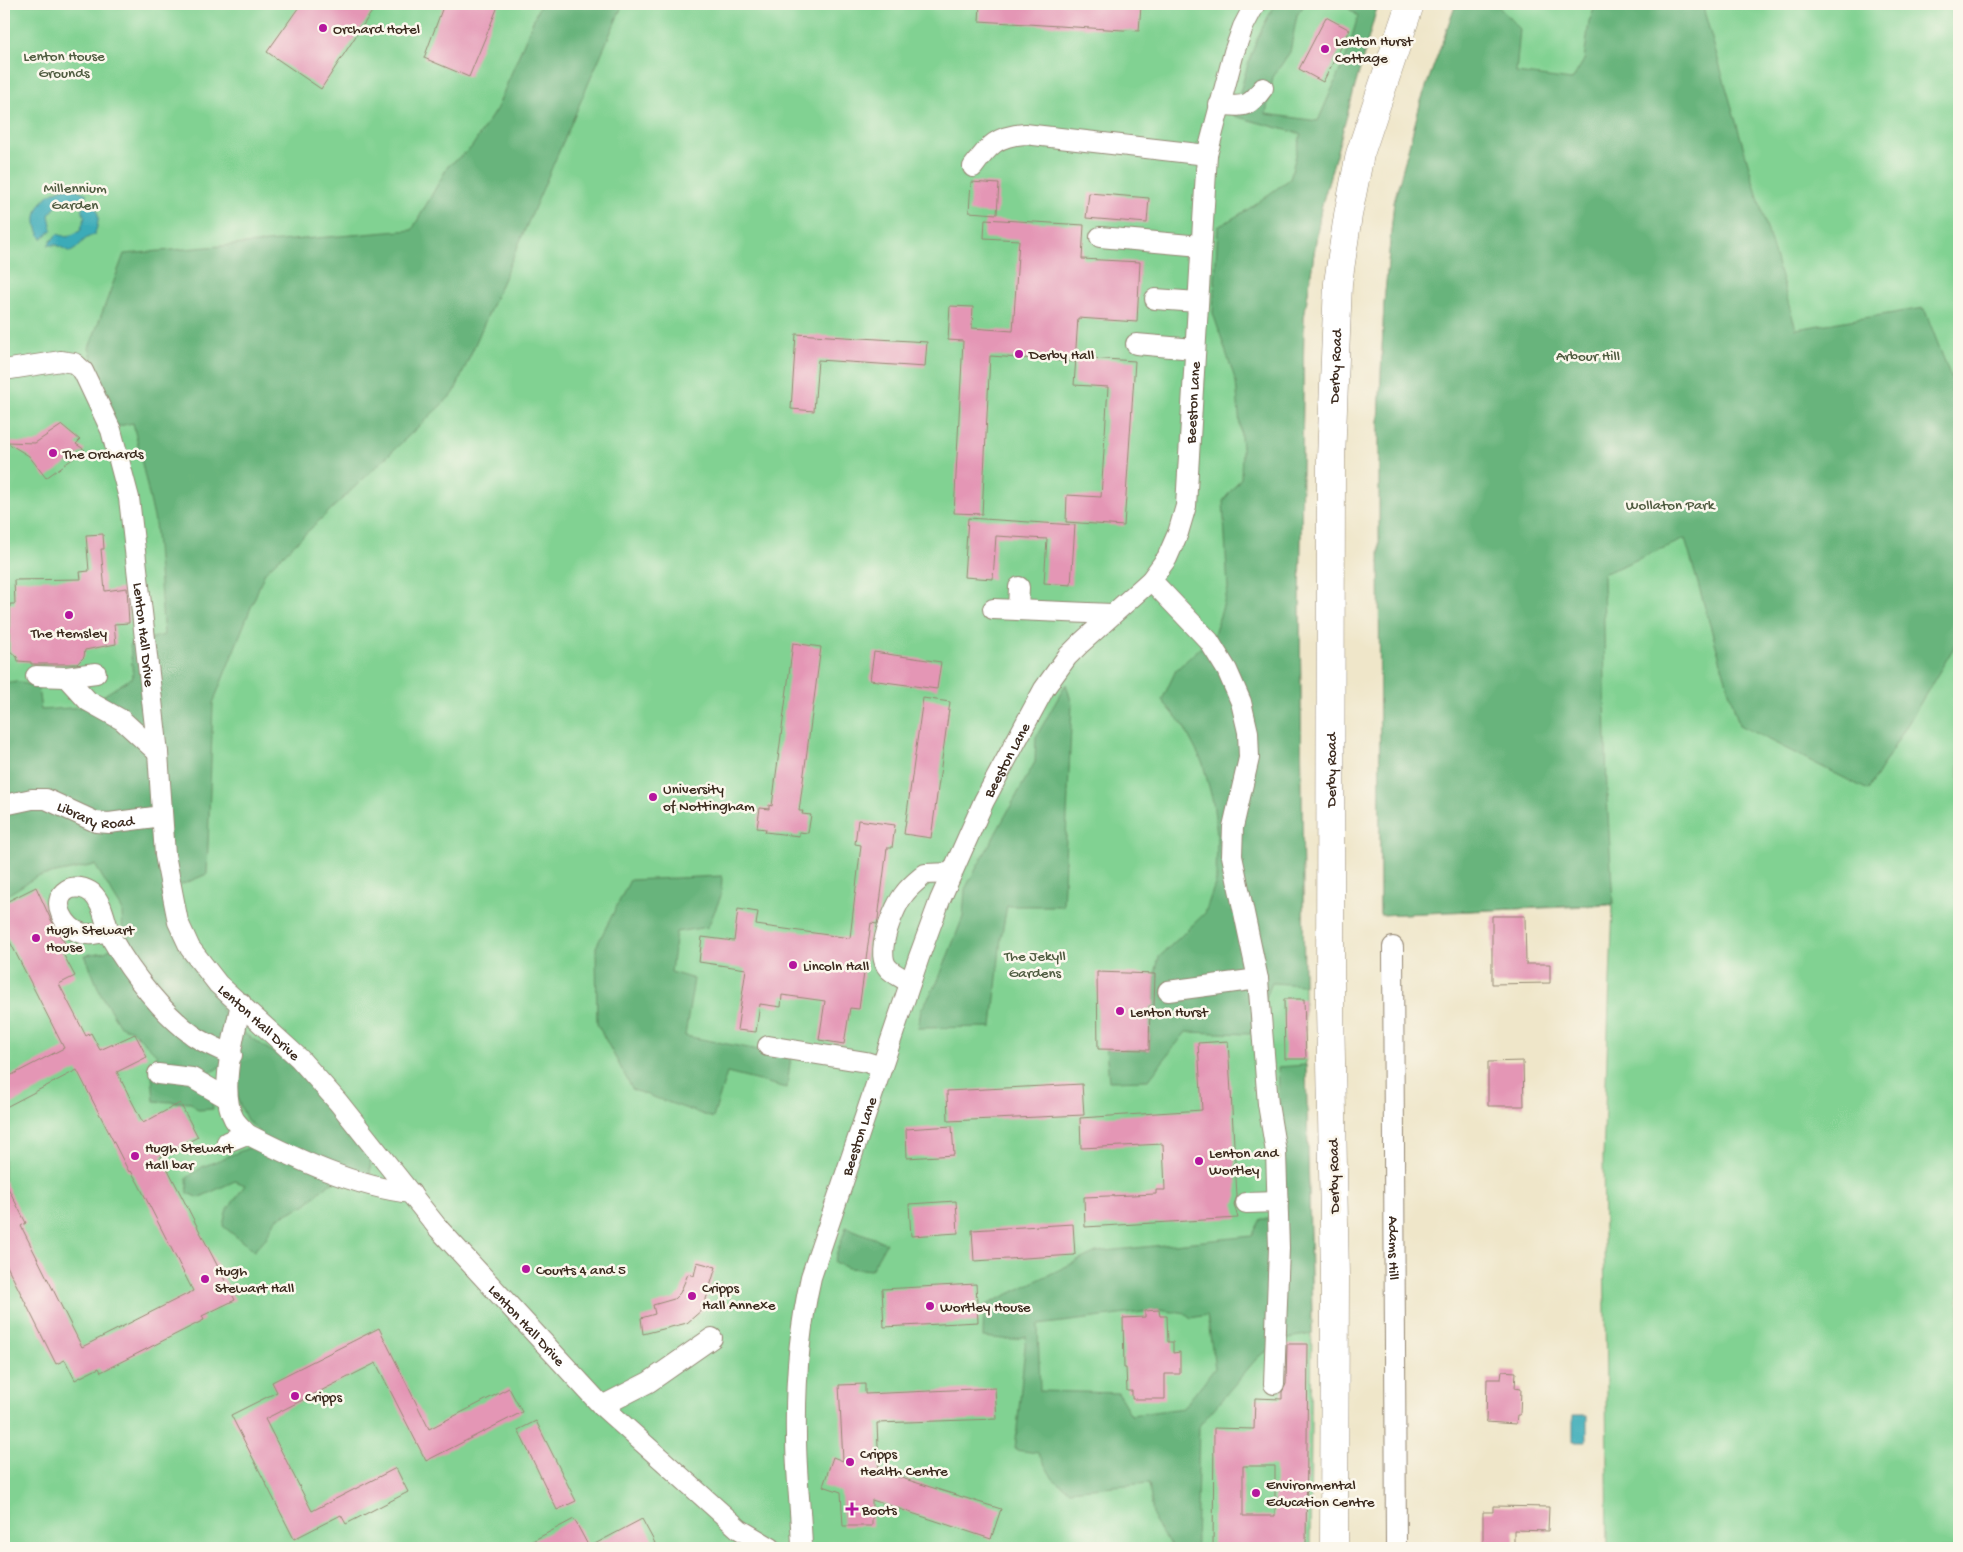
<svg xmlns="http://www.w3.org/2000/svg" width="1963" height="1552" font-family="'Gochi Hand',sans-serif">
<rect width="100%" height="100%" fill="#fbf7ec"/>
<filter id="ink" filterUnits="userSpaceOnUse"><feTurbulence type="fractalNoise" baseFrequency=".02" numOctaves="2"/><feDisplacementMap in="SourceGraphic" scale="10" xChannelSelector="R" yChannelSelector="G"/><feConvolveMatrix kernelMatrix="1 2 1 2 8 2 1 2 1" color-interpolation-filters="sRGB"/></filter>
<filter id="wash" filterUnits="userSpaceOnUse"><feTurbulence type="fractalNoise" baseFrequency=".0096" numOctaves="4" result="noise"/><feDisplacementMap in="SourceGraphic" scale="20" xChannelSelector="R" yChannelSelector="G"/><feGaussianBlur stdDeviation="1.12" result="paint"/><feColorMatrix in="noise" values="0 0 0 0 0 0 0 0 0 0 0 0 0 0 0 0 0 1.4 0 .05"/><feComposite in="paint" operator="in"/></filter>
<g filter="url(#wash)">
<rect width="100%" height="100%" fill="#efe6c9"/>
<path fill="#81d292" stroke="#5e7e58" d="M 4,4 L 1378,4 L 1321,208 L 1304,318 L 1300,609 L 1304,994 L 1312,1309 L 1310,1548 L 4,1548 Z
M 1456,4 L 1959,4 L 1959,1548 L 1608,1548 L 1603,1157 L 1613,905 L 1380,915 L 1379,424 L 1384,303 L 1394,202 L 1421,101 Z"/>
<path fill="#68b47c" stroke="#526f4d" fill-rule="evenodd" d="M 540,4 L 623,4 L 454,393 L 265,572 L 213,703 L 207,874 L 162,893 L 173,922 L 209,982 L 227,1022 L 283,1059 L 306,1080 L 371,1152 L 370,1175 L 330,1183 L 305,1205 L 276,1219 L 266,1238 L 254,1251 L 223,1226 L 226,1212 L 245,1185 L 235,1181 L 198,1198 L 188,1193 L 187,1178 L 202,1167 L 251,1147 L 259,1137 L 259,1131 L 247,1120 L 238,1101 L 237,1084 L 221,1066 L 210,1073 L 213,1109 L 198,1110 L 191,1103 L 154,1101 L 152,1074 L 157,1055 L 132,1030 L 120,1026 L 101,995 L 85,955 L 105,952 L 123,941 L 122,909 L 95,865 L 36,877 L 4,897 L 4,683 L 16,681 L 38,688 L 41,710 L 85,707 L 133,677 L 130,644 L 164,635 L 155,522 L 133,423 L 114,427 L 89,348 L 124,254 L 412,230 L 448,166 L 471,148 L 497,108 Z
M 1276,4 L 1305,4 L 1297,15 L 1290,52 L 1273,77 L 1266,114 L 1318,121 L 1347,54 L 1358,16 L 1343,4 L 1378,4 L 1321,208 L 1304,318 L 1300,609 L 1304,985 L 1272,983 L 1250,1034 L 1186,1032 L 1148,1080 L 1109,1081 L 1106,1049 L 1149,1050 L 1150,1029 L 1140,1029 L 1140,1005 L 1154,1005 L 1155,974 L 1159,957 L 1205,913 L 1216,881 L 1217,834 L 1213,802 L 1203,764 L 1183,725 L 1162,700 L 1176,670 L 1214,635 L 1228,589 L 1223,501 L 1241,478 L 1242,448 L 1236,382 L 1213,313 L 1218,227 L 1247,210 L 1290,179 L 1301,134 L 1234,116 C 1244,77 1253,38 1276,4 Z
M 1456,4 L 1496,4 L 1520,29 L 1516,73 L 1572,80 L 1584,60 L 1589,22 L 1596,4 L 1702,4 L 1796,329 L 1924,308 L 1959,398 L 1959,639 L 1868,790 L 1739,725 L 1685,539 L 1603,574 L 1607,796 L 1613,904 L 1380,915 L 1379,424 L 1384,303 L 1394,202 L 1421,101 Z
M 1066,684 L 1072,704 L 1063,906 L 1007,906 L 1001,938 L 992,1027 L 918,1028 L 921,1010 L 937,983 L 963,917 L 965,889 L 1035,762 L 1036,737 Z
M 722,876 L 721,896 L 708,927 L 676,932 L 671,972 L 694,979 L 685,1036 L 791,1056 L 787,1088 L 727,1073 L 713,1118 L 633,1090 L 597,1024 L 596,947 L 630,880 Z
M 1306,1065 L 1312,1334 L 1289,1338 L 1258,1357 L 1199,1426 L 1196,1548 L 1172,1548 L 1154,1522 L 1149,1483 L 1069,1490 L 1053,1479 L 1038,1453 L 1015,1450 L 1026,1336 L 1012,1340 L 983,1337 L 984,1306 L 1096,1252 L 1252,1236 L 1261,1219 L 1285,1219 L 1278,1067 ZM 1159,1310 L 1186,1314 L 1191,1318 L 1207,1315 L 1215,1368 L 1183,1408 L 1131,1415 L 1118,1393 L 1040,1391 L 1038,1325 Z
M 846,1227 L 886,1243 L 871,1270 L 848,1268 L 834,1262 Z"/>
<path fill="#3babb8" stroke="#3b6a6b" d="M 70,187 L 87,194 L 77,205 L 68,201 L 58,204 L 49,215 L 52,230 L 42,239 C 26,216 43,190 70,187 Z
M 91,199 C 100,211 100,222 94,235 C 80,239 81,248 70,252 L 57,245 L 48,245 L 57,234 L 67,237 L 80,231 L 85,217 L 81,209 Z
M 1573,1415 L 1587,1415 L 1587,1442 L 1573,1442 Z"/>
<g id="blocks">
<path fill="#e496b5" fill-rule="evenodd" d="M 301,4 L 377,4 L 321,89 L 267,52 Z
M 444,4 L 499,4 L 469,77 L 424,58 Z
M 980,4 L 1138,4 L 1141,6 L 1139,31 L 979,21 Z
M 1326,17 L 1350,30 L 1323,82 L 1299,69 Z
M 971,182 L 999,184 L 997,214 L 969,212 Z
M 1089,193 L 1149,198 L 1147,223 L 1086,218 Z
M 985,219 L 1084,225 L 1082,259 L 1140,262 L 1137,322 L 1078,318 L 1075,362 L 990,356 L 982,514 L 954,513 L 963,341 L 948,340 L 950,306 L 973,307 L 972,328 L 1013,331 L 1019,240 L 984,238 Z
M 796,334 L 927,342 L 925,367 L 818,360 L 814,411 L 791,409 Z
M 1076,357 L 1135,361 L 1124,526 L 1066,522 L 1067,495 L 1101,497 L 1108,387 L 1074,385 Z
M 62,425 L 80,440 L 76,444 L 85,450 L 46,478 L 29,456 L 6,442 L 35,443 Z
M 968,518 L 1075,525 L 1071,585 L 1044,583 L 1047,539 L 1029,538 L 996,536 L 993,579 L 964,577 Z
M 103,534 L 104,549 L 101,549 L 105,591 L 127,588 L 129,623 L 114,624 L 116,644 L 85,650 L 84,657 L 77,664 L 31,664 L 31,662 L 18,661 L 17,657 L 10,651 L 10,604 L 15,604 L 14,580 L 81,579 L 80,572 L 89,571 L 86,535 Z
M 793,643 L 821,647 L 799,811 L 803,811 L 802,814 L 811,815 L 808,833 L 799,832 L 799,836 L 765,832 L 766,829 L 757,828 L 760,808 L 769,809 L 769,805 L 772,806 Z
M 874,652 L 941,662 L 937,689 L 870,680 Z
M 923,698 L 950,702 L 931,838 L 904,834 Z
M 858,820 L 895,825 L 892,848 L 887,848 L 878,919 L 877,924 L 871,923 L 859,1009 L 850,1008 L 844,1044 L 819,1040 L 825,1001 L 782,995 L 781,1007 L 760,1004 L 756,1032 L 737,1030 L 746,969 L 699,962 L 702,937 L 734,941 L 738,909 L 758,912 L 756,925 L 850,938 L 861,845 L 855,844 Z
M 36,887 L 51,920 L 67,947 L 61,950 L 75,976 L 59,984 L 86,1036 L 91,1033 L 100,1050 L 135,1034 L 147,1057 L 117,1072 L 143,1123 L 180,1103 L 198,1137 L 161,1156 L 235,1300 L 202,1316 L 204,1320 L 101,1372 L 99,1368 L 75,1380 L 65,1360 L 56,1364 L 4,1260 L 4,1180 L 26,1223 L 21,1226 L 82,1347 L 193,1291 L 138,1183 L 131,1171 L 129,1172 L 77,1070 L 4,1108 L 4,1079 L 64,1048 L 4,930 L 4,903 Z
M 1492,916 L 1525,916 L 1526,964 L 1550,964 L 1550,983 L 1492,984 Z
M 1097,972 L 1155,974 L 1154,1006 L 1150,1006 L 1149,1050 L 1098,1049 Z
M 1284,999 L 1304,999 L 1306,1059 L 1285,1059 Z
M 1228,1041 L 1237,1196 L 1234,1204 L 1238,1218 L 1085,1227 L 1084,1197 L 1156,1194 L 1156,1190 L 1165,1190 L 1163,1144 L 1081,1148 L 1080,1118 L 1202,1110 L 1198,1043 Z
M 1523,1061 L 1524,1106 L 1488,1106 L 1488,1062 Z
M 1082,1084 L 1084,1115 L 948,1121 L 947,1091 Z
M 952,1126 L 954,1155 L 907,1158 L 906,1129 Z
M 956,1201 L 958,1233 L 911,1236 L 909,1204 Z
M 1073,1224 L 1075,1255 L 974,1261 L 972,1230 Z
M 697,1262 L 716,1267 L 703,1309 L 687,1323 L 643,1334 L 641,1318 L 655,1314 L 653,1305 L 674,1299 L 680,1293 L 688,1274 L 694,1276 Z
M 976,1284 L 978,1322 L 884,1327 L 882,1289 Z
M 1159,1310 L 1160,1316 L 1167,1316 L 1168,1342 L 1173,1342 L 1173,1353 L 1180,1352 L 1180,1374 L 1165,1374 L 1165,1399 L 1132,1399 L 1132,1391 L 1127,1391 L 1126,1368 L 1124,1368 L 1123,1318 L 1145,1317 L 1145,1311 Z
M 379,1328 L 429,1429 L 509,1388 L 522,1412 L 426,1461 L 376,1363 L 265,1419 L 312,1511 L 396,1468 L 408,1492 L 346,1524 L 341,1515 L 294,1539 L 231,1415 L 277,1392 L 272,1382 Z
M 1287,1344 L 1308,1344 L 1306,1548 L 1242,1546 L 1242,1548 L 1213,1548 L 1214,1428 L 1254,1429 L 1255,1398 L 1282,1399 L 1282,1392 L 1286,1384 ZM 1243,1466 L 1275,1466 L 1275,1516 L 1243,1516 Z
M 1502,1371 L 1516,1372 L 1515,1388 L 1521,1389 L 1520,1415 L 1517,1415 L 1516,1424 L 1486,1422 L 1487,1379 L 1501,1379 Z
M 865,1384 L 865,1394 L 995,1388 L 997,1419 L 877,1423 L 879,1471 L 1001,1509 L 991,1539 L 872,1500 L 872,1526 L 843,1526 L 841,1492 L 823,1486 L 833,1457 L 843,1461 L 839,1385 Z
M 536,1421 L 576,1501 L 557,1510 L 518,1430 Z
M 1493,1506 L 1549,1507 L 1548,1531 L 1514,1530 L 1514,1548 L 1483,1548 L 1483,1512 L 1493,1512 Z
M 574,1519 L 589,1547 L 642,1519 L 655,1543 L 646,1548 L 519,1548 Z"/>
</g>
</g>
<g filter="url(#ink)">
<use href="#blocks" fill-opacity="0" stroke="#958874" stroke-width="1"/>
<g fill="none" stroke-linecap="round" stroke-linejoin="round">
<defs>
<g id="minor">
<path d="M 1219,105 C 1244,106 1248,109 1263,88"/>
<path d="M 973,167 C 989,145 997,136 1025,134 L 1207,155"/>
<path d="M 1100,237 L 1201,246"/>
<path d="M 1155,299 L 1198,302"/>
<path d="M 1136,344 L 1194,349"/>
<path id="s1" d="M 4,370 L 61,361 L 74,363 L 83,371 L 111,430 L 129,498 L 158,753 L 165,855 L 178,922 L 190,948 L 218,984 L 299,1058 L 338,1102 L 438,1228 L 602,1406 L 739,1529 L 771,1548"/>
<path d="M 1151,580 L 1209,641 L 1227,670 L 1241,702 L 1248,732 L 1249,758 L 1233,827 L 1232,856 L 1258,979 L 1268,1104 L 1276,1152 L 1279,1248 L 1274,1384"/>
<path d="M 993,609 L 1112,614"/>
<path d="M 1018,610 L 1019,587"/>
<path d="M 36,676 L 66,677 L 96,673"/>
<path d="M 66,677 L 88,701 L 122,720 L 158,753"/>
<path id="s2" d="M 4,805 L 32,799 L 46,799 L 96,822 L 109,823 L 162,816"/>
<path d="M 107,931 C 99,933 90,936 81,933 C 65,929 49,901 67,890 C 74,885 86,888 92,893 C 105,905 105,927 113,941 C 131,973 164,1015 194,1036 C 206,1044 219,1049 232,1055"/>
<path id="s3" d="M 1393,947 L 1396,1548"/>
<path d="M 910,983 C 903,978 893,974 888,968 C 874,953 894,906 905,893 C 910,886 918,880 925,874 L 952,873"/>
<path d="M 1168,991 L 1258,979"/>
<path d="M 241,1003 C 235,1034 218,1091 234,1119 C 237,1124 243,1129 247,1134"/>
<path d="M 768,1046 L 866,1062 L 882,1067"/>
<path d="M 158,1074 L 192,1078 L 227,1098"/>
<path d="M 227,1142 L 247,1134 C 296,1159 355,1187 411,1193"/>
<path d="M 1246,1203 L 1278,1202"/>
<path d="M 602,1406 L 649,1382 L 712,1338"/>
<path id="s4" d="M 802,1548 C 801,1511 796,1474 796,1437 C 795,1383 799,1330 811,1277 L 919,957 L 940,900 L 984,801 L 1044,689 L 1067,657 L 1081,643 L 1151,580 L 1167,558 L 1178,533 L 1186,506 L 1207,155 L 1234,52 L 1243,27 L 1255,4"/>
</g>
<g id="highway">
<path id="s5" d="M 1334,1548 L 1335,1278 L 1330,1006 L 1331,459 L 1338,283 L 1348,215 L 1360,154 L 1410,4"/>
</g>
</defs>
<use href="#minor" stroke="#958874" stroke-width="22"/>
<use href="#highway" stroke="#958874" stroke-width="29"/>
<use href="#minor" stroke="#fff" stroke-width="20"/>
<use href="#highway" stroke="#fff" stroke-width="28"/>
</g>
</g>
<g fill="#b5179e" stroke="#fbf7ec" stroke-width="2">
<circle cx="323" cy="28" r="5"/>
<circle cx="1325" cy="49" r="5"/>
<circle cx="1019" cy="354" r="5"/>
<circle cx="53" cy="453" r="5"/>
<circle cx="69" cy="615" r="5"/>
<circle cx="653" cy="797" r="5"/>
<circle cx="36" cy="938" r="5"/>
<circle cx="793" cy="965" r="5"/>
<circle cx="1120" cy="1011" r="5"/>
<circle cx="135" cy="1156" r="5"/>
<circle cx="1199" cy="1161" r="5"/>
<circle cx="526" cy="1269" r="5"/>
<circle cx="205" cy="1279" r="5"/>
<circle cx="692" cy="1296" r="5"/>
<circle cx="930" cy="1306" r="5"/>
<circle cx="295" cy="1396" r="5"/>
<circle cx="850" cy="1462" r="5"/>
<circle cx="1256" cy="1493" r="5"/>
<path d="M849.5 1501.5h5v5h5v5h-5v5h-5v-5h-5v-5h5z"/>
</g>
<g text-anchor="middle" stroke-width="5" stroke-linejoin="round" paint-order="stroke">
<g font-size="15" fill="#3b2a1e" stroke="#fbf7ec" text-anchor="start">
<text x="333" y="33">Orchard Hotel</text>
<text x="1335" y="45">Lenton Hurst<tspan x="1335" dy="17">Cottage</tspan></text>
<text x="1029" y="359">Derby Hall</text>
<text x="63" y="458">The Orchards</text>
<text x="69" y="637" text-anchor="middle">The Hemsley</text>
<text x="663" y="793">University<tspan x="663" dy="17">of Nottingham</tspan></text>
<text x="46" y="934">Hugh Stewart<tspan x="46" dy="17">House</tspan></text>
<text x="803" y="970">Lincoln Hall</text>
<text x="1130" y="1016">Lenton Hurst</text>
<text x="145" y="1152">Hugh Stewart<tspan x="145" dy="17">Hall bar</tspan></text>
<text x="1209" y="1157">Lenton and<tspan x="1209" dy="17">Wortley</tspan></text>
<text x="536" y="1274">Courts 4 and 5</text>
<text x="215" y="1275">Hugh<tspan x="215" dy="17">Stewart Hall</tspan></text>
<text x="702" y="1292">Cripps<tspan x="702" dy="17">Hall Annexe</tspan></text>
<text x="940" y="1311">Wortley House</text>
<text x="305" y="1401">Cripps</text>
<text x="860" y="1458">Cripps<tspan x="860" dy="17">Health Centre</tspan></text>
<text x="1266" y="1489">Environmental<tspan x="1266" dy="17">Education Centre</tspan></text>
<text x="862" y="1514">Boots</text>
</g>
<g font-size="15" fill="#505c41" stroke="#fbf7ec">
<text x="64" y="60">Lenton House<tspan x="64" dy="17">Grounds</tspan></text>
<text x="75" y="192">Millennium<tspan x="75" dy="17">Garden</tspan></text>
<text x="1588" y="360">Arbour Hill</text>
<text x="1670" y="509">Wollaton Park</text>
<text x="1035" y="960">The Jekyll<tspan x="1035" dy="17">Gardens</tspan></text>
</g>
<g font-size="15" fill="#3b2a1e" stroke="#fbf7ec">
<text dy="5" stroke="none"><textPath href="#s5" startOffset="1182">Derby Road</textPath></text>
<text dy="5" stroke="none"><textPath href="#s4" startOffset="1246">Beeston Lane</textPath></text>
<text dy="5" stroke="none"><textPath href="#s1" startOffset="356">Lenton Hall Drive</textPath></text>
<text dy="5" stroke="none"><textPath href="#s4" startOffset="826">Beeston Lane</textPath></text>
<text dy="5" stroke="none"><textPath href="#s5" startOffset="778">Derby Road</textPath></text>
<text dy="5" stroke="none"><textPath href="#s2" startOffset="96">Library Road</textPath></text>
<text dy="5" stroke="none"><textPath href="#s1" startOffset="776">Lenton Hall Drive</textPath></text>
<text dy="5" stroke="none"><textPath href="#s4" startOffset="421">Beeston Lane</textPath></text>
<text transform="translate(1333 1176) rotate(-91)" y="5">Derby Road</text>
<text dy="5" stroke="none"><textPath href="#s3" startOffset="301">Adams Hill</textPath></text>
<text dy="5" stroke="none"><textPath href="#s1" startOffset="1181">Lenton Hall Drive</textPath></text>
</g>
</g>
<rect width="1963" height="1552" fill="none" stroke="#fbf7ec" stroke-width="20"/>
</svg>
